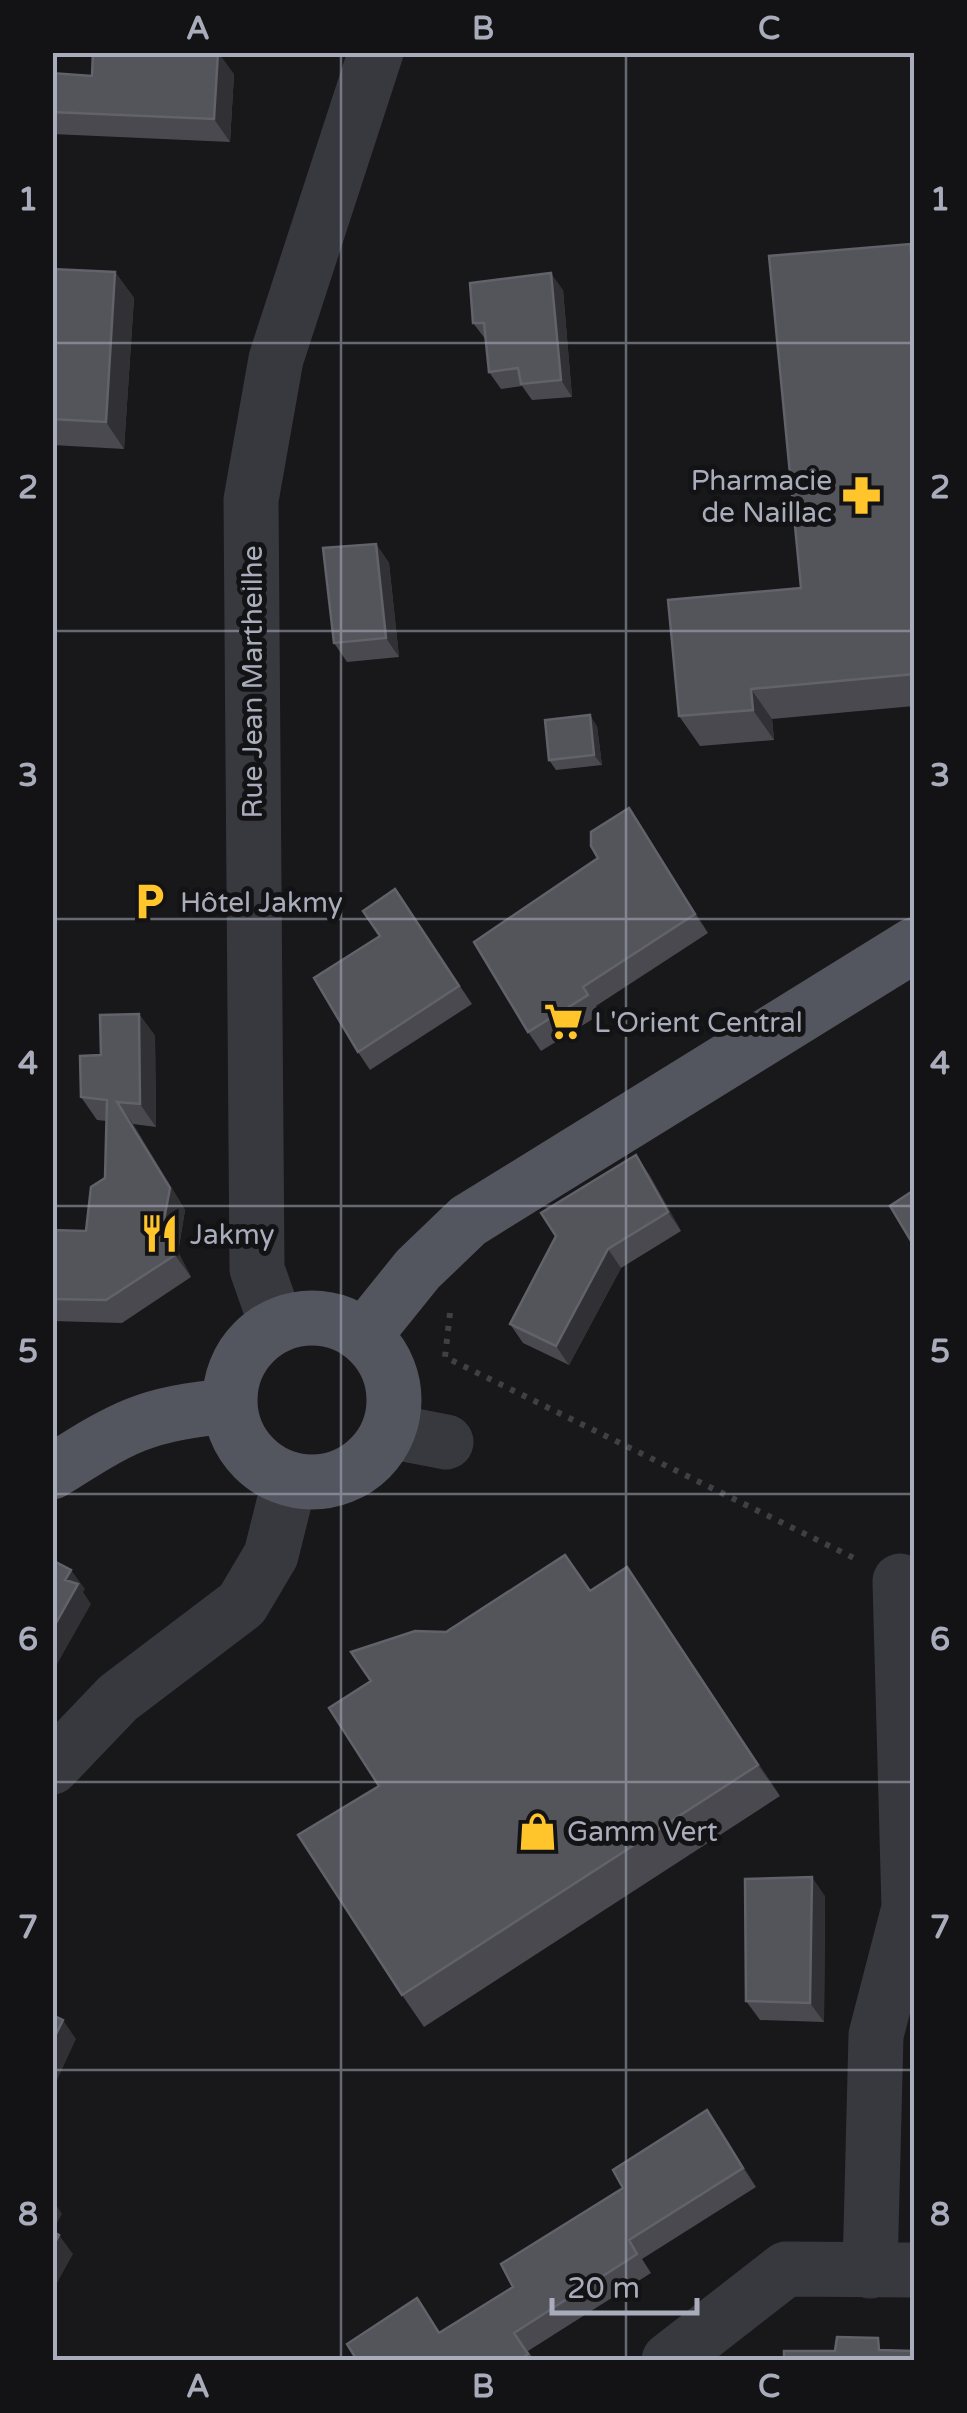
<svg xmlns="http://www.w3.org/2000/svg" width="967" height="2413" font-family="'Varela Round',sans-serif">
<rect width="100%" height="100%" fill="#18181a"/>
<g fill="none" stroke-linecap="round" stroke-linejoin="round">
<path stroke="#3e4046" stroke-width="6" stroke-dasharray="5 8" stroke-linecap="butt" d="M 450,1313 L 445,1357 L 856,1559"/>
<path stroke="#38393f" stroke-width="55" d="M 277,1326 L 257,1269 L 251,500 L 276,359 L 376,52
M 389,1431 L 446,1442
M 52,1767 L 118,1698 L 242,1604 L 271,1555 L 290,1479
M 870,2271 L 876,2035 L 909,1908 L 900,1581
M 669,2360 L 786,2269 L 914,2270"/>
<path stroke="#54565f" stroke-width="55" d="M230 1400a82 82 0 1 1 164 0a82 82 0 1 1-164 0Z
M 364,1336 L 418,1269 L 468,1221 L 914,945
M 52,1472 C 123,1427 145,1413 230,1406"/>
</g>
<path fill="#49494f" d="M 52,73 L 92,76 L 234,74 L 230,142 L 52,134 Z
M 914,250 L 914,706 L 772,719 L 774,740 L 700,746 L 679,716 L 801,588 Z
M 52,269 L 115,272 L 134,298 L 124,449 L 52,445 Z
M 563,290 L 572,397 L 532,400 L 522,386 L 501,389 L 489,372 L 486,340 L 473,323 Z
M 376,544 L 389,563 L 399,657 L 347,662 L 334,643 Z
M 597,726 L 602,765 L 556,770 L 549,760 Z
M 629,808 L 708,933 L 596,1006 L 601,1014 L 541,1051 L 528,1032 L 598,858 Z
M 395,889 L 472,1004 L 370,1070 L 358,1052 L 380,936 Z
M 139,1014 L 155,1036 L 156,1127 L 133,1124 L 185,1210 L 178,1252 L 191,1277 L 122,1323 L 52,1321 L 52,1230 L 86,1231 L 105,1178 L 107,1121 L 97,1120 L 81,1097 L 101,1055 Z
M 649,1174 L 681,1231 L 621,1268 L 569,1365 L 523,1343 L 510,1324 Z
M 590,1591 L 649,1599 L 780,1796 L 424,2027 L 402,1995 L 379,1786 L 446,1632 Z
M 825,1896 L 824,2022 L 760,2020 L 746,2001 Z
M 707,2110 L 756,2187 L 642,2259 L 651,2273 L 528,2351 L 534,2360 L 357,2360 L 440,2332 L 513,2287 L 623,2188 Z"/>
<path fill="#313135" d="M 218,52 L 234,74 L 230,142 L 214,119 Z
M 910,244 L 914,250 L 914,287 Z
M 115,272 L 134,298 L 124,449 L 106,422 Z
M 551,273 L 563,290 L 572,397 L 561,380 Z
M 376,544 L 389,563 L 399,657 L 386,638 Z
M 751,689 L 772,719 L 774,740 L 753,710 Z
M 590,715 L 597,726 L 602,765 L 594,755 Z
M 629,808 L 642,827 L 708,933 L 695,914 Z
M 139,1014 L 155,1036 L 156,1127 L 140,1104 Z
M 117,1102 L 133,1124 L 185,1210 L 178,1252 L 191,1277 L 175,1255 L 162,1230 Z
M 636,1155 L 649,1174 L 681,1231 L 668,1212 Z
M 608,1249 L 621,1268 L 569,1365 L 556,1346 Z
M 627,1567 L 649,1599 L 780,1796 L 758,1765 Z
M 71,1570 L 85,1589 L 83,1592 L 91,1604 L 52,1673 L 52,1630 L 65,1580 Z
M 812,1877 L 825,1896 L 824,2022 L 810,2003 Z
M 63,2020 L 76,2039 L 52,2091 L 52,2042 Z
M 707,2110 L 720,2128 L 756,2187 L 743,2168 Z
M 52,2199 L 62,2214 L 52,2231 Z
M 59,2235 L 73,2254 L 52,2292 L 52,2248 Z"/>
<path fill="#54545b" stroke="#61626a" stroke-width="2.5" d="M 93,52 L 218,52 L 214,119 L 52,112 L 52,73 L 92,76 Z
M 910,244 L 914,287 L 914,674 L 751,689 L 753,710 L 679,716 L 668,600 L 801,588 L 769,256 Z
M 52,269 L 115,272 L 106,422 L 52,419 Z
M 551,273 L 561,380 L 521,384 L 518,368 L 489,372 L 484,323 L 473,323 L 470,283 Z
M 376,544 L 386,638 L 334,643 L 323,548 Z
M 590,715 L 594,755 L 549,760 L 545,720 Z
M 629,808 L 695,914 L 583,987 L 588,995 L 528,1032 L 474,942 L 598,858 L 591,846 L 591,832 Z
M 395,889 L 459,986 L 358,1052 L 314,978 L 380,936 L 363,911 Z
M 139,1014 L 140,1104 L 117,1102 L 170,1188 L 162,1230 L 175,1255 L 106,1300 L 52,1299 L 52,1230 L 86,1231 L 91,1187 L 105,1178 L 107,1100 L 81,1097 L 80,1056 L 101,1055 L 100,1015 Z
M 636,1155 L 668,1212 L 608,1249 L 556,1346 L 510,1324 L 556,1236 L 541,1213 Z
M 914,1190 L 914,1246 L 890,1206 Z
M 565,1555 L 590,1591 L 627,1567 L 758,1765 L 402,1995 L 298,1835 L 379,1786 L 329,1708 L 371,1681 L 351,1652 L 415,1631 L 446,1632 Z
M 52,1560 L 71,1570 L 65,1580 L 78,1584 L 52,1630 Z
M 812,1877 L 810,2003 L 746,2001 L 745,1879 Z
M 52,2015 L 63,2020 L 52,2042 Z
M 707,2110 L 743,2168 L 629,2240 L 637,2254 L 514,2333 L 528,2354 L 518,2360 L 357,2360 L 347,2344 L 417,2298 L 439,2333 L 513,2287 L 501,2264 L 623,2188 L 613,2170 Z
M 52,2231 L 59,2235 L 52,2248 Z
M 837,2337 L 878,2338 L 879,2350 L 914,2351 L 914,2360 L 784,2360 L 784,2351 L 835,2351 Z"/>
<path fill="none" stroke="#a9adbb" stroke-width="2.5" stroke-opacity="0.55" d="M 341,52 L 341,2360M 626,52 L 626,2360M 52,343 L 914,343M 52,631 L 914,631M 52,919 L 914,919M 52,1206 L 914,1206M 52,1494 L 914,1494M 52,1782 L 914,1782M 52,2070 L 914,2070"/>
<defs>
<symbol id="pharmacy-bare" viewBox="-9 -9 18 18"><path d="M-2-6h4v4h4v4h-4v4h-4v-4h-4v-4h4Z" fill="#ffc52b" stroke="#131315" stroke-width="2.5" paint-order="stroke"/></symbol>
<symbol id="parking-bare" viewBox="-9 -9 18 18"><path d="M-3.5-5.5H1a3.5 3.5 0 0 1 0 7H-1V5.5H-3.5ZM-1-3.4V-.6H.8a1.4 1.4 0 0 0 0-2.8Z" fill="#ffc52b" stroke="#131315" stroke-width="2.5" paint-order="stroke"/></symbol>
<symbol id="supermarket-bare" viewBox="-9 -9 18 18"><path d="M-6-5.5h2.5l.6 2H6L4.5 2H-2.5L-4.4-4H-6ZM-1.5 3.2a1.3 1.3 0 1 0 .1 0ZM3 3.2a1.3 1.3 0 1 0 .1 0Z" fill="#ffc52b" stroke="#131315" stroke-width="2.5" paint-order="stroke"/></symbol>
<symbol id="restaurant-bare" viewBox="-9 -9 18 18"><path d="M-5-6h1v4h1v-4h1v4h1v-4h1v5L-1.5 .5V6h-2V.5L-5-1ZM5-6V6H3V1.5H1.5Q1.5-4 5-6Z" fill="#ffc52b" stroke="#131315" stroke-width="2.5" paint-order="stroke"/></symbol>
<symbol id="shop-bare" viewBox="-9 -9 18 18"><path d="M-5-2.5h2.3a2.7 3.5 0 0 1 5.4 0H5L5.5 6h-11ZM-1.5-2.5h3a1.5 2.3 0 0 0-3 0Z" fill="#ffc52b" stroke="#131315" stroke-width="2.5" paint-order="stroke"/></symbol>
</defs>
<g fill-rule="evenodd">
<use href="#pharmacy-bare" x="834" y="468" width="55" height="55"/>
<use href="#parking-bare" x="122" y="874" width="55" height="55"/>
<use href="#supermarket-bare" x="536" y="994" width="55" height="55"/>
<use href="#restaurant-bare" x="132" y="1206" width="55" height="55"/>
<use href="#shop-bare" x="510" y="1804" width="55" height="55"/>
</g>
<g text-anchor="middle" stroke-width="10" stroke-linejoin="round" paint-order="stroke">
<g font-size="28" fill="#a9adbb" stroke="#131315" text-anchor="start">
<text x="832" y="490" text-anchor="end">Pharmacie<tspan x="832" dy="32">de Naillac</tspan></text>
<text x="180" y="912">Hôtel Jakmy</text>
<text x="594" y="1032">L'Orient Central</text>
<text x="190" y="1244">Jakmy</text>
<text x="567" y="1841">Gamm Vert</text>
</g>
<g font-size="28" fill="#a9adbb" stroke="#131315">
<text transform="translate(252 682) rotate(-90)" y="10">Rue Jean Martheilhe</text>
</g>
</g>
<rect width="967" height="2413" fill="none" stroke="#131315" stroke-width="110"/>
<path d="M552 2298v15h145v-15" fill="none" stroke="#a9adbb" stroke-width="5"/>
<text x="567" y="2298" font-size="30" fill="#a9adbb" stroke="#131315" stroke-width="8" paint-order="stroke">20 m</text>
<rect x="55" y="55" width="857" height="2303" fill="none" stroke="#a9adbb" stroke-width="4"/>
<g font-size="32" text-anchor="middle" font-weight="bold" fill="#a9adbb">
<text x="198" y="39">A</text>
<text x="483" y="39">B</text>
<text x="769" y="39">C</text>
<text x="28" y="210">1</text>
<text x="940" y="210">1</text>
<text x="28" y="498">2</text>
<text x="940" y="498">2</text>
<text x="28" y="786">3</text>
<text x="940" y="786">3</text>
<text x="28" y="1074">4</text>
<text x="940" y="1074">4</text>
<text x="28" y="1362">5</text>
<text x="940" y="1362">5</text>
<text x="28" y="1650">6</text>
<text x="940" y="1650">6</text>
<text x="28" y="1938">7</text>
<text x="940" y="1938">7</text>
<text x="28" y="2225">8</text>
<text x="940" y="2225">8</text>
<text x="198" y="2397">A</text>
<text x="483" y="2397">B</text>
<text x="769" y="2397">C</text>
</g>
</svg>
